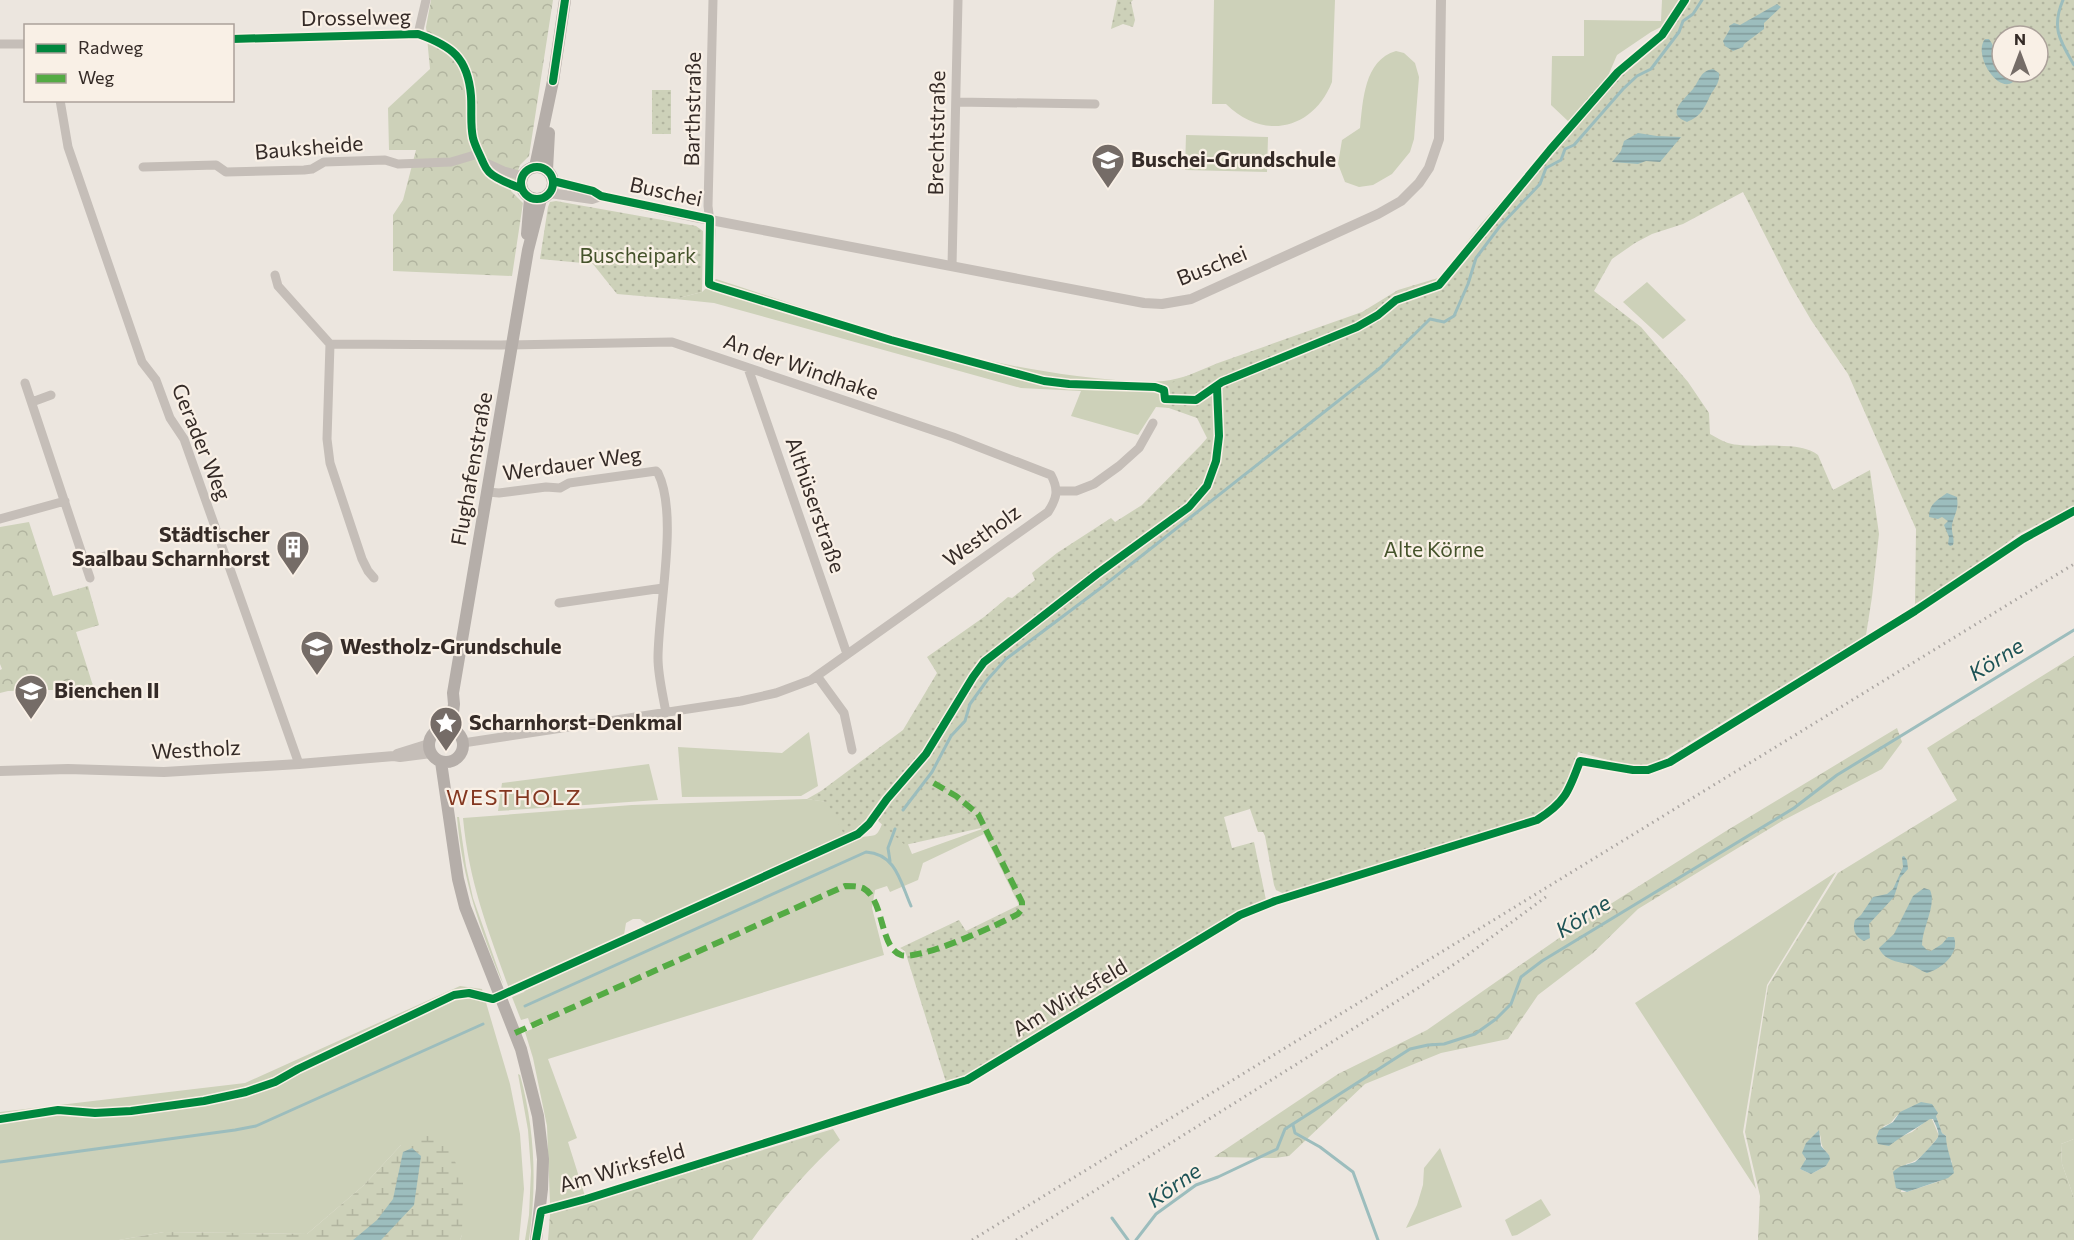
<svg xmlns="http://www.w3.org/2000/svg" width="2074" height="1240" font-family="Commissioner,sans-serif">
<defs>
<pattern id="forest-crowns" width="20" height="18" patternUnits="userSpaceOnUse" patternTransform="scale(1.5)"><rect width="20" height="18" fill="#cdd1b9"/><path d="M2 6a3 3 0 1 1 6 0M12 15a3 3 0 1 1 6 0" fill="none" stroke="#b1b49f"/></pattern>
<pattern id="wetland-marsh" width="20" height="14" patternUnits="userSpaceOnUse" patternTransform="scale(1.5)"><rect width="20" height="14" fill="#cdd1b9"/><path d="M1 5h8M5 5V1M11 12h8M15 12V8" fill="none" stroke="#b1b49f"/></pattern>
<pattern id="park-dots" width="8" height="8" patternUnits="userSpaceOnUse" patternTransform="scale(1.5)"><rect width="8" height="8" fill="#cdd1b9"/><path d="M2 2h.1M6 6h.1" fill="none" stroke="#b1b49f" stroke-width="1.8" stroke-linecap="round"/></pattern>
<pattern id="water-rules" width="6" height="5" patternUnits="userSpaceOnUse" patternTransform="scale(1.5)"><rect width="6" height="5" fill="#9cbdbd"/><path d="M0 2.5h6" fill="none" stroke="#809a9a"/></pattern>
</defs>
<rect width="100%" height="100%" fill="#ece6df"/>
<path fill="#cdd1b9" d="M 1214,0 L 1335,0 L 1332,82 C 1313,130 1263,141 1226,104 L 1212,104 Z
M 1662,0 L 1680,0 L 1661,27 L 1651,32 L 1617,55 L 1596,104 L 1436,291 L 1438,278 L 1569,122 L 1551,105 L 1552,56 L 1584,56 L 1584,20 L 1661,21 Z
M 1396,51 L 1404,53 L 1415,63 L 1419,77 L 1414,139 L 1410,152 L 1392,174 L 1373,185 L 1359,187 L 1345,182 L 1338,164 L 1342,140 L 1360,128 C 1363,101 1364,60 1396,51 Z
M 1186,135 L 1268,137 L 1267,172 L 1185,170 Z
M 716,279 C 834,317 953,361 1077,376 C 1106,379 1135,383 1164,381 C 1182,379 1199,371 1216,366 L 1196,410 L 1156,407 L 1138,435 L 1071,416 L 1081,391 L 1021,388 L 714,303 L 675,299 L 702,292 Z
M 1647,282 L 1686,320 L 1663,339 L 1623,302 Z
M 809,732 L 818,786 L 801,796 L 682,797 L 678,747 L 782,753 Z
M 649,764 L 658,800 L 498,811 L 502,783 Z
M 807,799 L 835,803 L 856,830 L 649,926 L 640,919 L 633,919 L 626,923 L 624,935 L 613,943 L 513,988 L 508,986 C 487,927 469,882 463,818 L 632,805 Z
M 457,817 L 459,817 L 466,866 L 473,898 L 504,986 C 480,931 462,877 457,817 Z
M 883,822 L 905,837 L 912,854 L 982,829 L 984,834 L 923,863 L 918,880 L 890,892 L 887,886 L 875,890 L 872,908 L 884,955 L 548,1059 L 577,1138 L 568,1142 L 585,1196 L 554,1205 L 550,1203 L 547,1126 L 533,1058 L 525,1032 L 544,1024 L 540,1020 L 530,1024 L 528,1018 L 521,1020 L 512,997 L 524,992 L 526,989 L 861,837 C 877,835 876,838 883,822 Z
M 1836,872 L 1767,985 L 1743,1132 L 1756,1189 L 1635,1003 Z
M 460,986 L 482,989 L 510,1084 L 520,1134 L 524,1189 L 519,1240 L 460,1240 L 462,1235 L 401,1145 L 364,1185 L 307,1234 L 164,1232 L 119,1240 L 0,1240 L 0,1112 L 245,1083 Z
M 518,1074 L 520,1075 C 535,1129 537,1184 529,1240 L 525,1240 L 529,1215 L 531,1171 L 528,1130 Z
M 2074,1139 L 2074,1198 L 2062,1164 L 2061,1144 Z
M 1440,1148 L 1462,1207 L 1406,1228 L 1417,1205 L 1423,1185 L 1424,1168 Z
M 1541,1199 L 1551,1215 L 1517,1235 L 1512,1236 L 1505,1220 Z"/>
<path fill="url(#forest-crowns)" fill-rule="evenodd" d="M 431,0 L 553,0 L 529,156 L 520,165 L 511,191 L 523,203 L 512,276 L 393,271 L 393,215 L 403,200 L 416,150 L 389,150 L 388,108 L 430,69 L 426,27 Z
M 29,522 L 53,596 L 88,586 L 99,625 L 76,632 L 94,689 L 8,691 L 0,693 L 0,670 L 2,669 L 0,664 L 0,527 Z
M 2074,656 L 2074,1139 L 2061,1144 L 2062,1164 L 2074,1198 L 2074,1240 L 1758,1240 L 1760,1196 L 1745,1132 L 1768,986 L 1838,873 L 1957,800 L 1927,748 ZM 1912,1106 L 1936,1116 L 1942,1133 L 1946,1136 L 1946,1150 L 1952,1162 L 1940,1181 L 1907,1192 L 1901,1192 L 1906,1164 C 1921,1161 1930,1147 1939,1136 L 1932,1119 L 1930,1118 L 1912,1132 L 1896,1139 L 1883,1126 C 1893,1124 1892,1119 1899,1114 C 1903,1110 1908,1110 1912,1106 ZM 1818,1131 C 1824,1140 1817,1143 1829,1155 L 1826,1166 L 1811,1174 L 1800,1169 L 1805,1163 C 1807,1143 1806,1147 1818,1131 Z
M 1897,728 L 1902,742 L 1882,769 L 1782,821 L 1638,909 L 1593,953 L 1538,995 L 1508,1039 L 1441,1053 L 1365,1084 L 1289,1156 L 1275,1158 L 1214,1157 L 1338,1074 L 1427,1030 L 1582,922 L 1726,831 Z
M 833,1129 L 840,1140 C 807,1170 778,1204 752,1240 L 548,1240 L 550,1214 Z"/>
<path fill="url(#wetland-marsh)" d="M 426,1136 L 445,1137 L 463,1181 L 462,1235 L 460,1240 L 119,1240 L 164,1232 L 307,1234 L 364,1185 L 401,1145 Z"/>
<path fill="url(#park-dots)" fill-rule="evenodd" d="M 1117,0 L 1133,0 L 1131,2 L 1135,20 L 1133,27 L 1123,24 L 1111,29 Z
M 1682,0 L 2074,0 L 2074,506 L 2017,535 L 1961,578 L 1915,604 L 1916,529 L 1848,374 L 1811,320 L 1790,284 L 1743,192 L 1683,224 L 1652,234 L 1635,243 L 1612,259 L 1594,291 L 1641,327 L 1688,382 L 1709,413 L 1710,434 C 1716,437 1722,441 1728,443 C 1751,450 1799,439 1818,455 L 1833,490 L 1870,470 L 1879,534 L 1872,597 L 1866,635 L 1656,763 L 1640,768 L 1631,769 L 1626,765 L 1578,752 L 1573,776 L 1563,795 L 1540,815 L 1284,894 L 1276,890 L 1274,885 L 1265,836 L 1263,832 L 1258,832 L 1250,809 L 1224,817 L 1232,848 L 1254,842 L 1266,900 L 1229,917 L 975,1074 L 946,1082 L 905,951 L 900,948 L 959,920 L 966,931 L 1019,905 L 981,828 L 905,845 L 877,820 L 862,834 L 855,830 L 845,836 L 827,802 L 807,799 L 821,791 L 903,730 L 937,673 L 927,657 L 984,617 L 1008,597 L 1012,598 L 1035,580 L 1032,573 L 1057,553 L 1111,518 L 1115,522 L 1142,505 L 1201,445 L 1207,438 L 1197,418 L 1166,407 L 1166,395 L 1170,383 L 1218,363 L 1362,312 L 1398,290 L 1438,278 L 1442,279 L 1446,270 L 1480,225 L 1543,153 L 1604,78 L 1659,35 ZM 2002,36 L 2038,36 L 2038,72 L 2002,72 Z
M 652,90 L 671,90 L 671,134 L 652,134 Z
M 556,201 L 696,226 L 703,231 L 702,292 L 675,299 L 617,294 L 593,264 L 540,259 L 548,207 L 550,202 Z"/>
<path fill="url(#water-rules)" d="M 1777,4 L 1781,7 L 1764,23 L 1764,29 L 1744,44 L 1743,47 L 1733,51 L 1725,46 L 1723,41 L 1730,29 L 1729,26 L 1734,23 L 1740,25 Z
M 1985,39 L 1989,39 C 1997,49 1993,57 2002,67 L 2002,72 L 2016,72 L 2018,75 C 2005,104 1971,57 1985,39 Z
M 1713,69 L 1719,73 C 1720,83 1715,87 1710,96 C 1704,109 1701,116 1687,122 C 1664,114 1685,99 1693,89 C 1700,80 1700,71 1713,69 Z
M 1638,133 L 1657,136 L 1681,137 L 1660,162 L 1646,161 L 1638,164 L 1612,162 L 1621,151 L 1624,141 Z
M 1947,493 L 1957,497 C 1959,511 1954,514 1952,525 C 1951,533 1955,538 1953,545 L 1950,546 L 1948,544 L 1949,537 L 1944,525 L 1948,521 L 1942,517 L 1938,519 L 1929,517 C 1929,504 1937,500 1947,493 Z
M 1904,856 L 1907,860 L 1908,869 L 1900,878 L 1894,897 L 1869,924 L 1870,938 L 1864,941 C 1855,937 1852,929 1855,920 L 1861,915 L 1873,897 L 1887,894 L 1893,889 L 1903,867 L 1902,857 Z
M 1924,888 L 1930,890 C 1937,905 1922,928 1922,945 L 1927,950 L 1931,951 L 1942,944 L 1948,937 L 1954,937 C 1960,954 1941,969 1927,973 C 1921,971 1914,965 1908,964 C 1897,962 1884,960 1879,948 L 1894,934 L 1913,896 Z
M 1921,1102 L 1932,1104 L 1938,1113 L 1936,1116 L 1942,1133 L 1946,1136 C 1946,1149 1952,1160 1954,1173 L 1948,1178 L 1907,1192 L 1896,1188 L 1893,1172 C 1899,1165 1907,1165 1915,1162 C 1918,1160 1937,1140 1938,1137 C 1940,1132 1935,1124 1933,1119 L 1930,1119 C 1916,1129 1901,1136 1889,1146 L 1878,1144 L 1876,1138 L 1879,1130 L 1893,1122 L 1900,1112 Z
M 1819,1130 L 1821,1146 L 1829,1155 L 1830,1159 L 1826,1166 L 1811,1174 L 1800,1169 L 1806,1159 L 1802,1153 L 1806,1143 Z
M 412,1148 L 421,1156 L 414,1205 L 381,1240 L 353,1240 L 377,1220 L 393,1199 L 403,1152 Z"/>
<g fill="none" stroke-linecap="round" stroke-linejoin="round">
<path stroke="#9cbdbd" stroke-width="3" d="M 2063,0 C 2051,28 2060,41 2074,65
M 903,810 L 932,772 L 951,736 L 965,721 L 970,704 L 988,679 L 1006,659 L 1102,587 L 1380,368 L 1430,319 L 1444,322 L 1454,316 L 1468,284 L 1476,258 L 1500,226 L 1540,184 L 1546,168 L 1561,160 L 1565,149 L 1574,145 L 1623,89 L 1637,76 L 1651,69 L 1679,32 L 1683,21 L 1693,14 L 1702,0
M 890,861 L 888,848 L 895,829
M 525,1006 L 866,852 C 896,854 900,881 911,906
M 1293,1125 L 1295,1133 L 1320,1147 L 1353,1172 L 1378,1240
M 0,1162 L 235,1130 L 256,1126 L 483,1024
M 1112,1218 L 1128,1240
M 1136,1240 L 1156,1214 L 1196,1185 L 1218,1177 L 1277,1149 L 1285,1129 L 1410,1049 L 1428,1045 L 1444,1044 L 1475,1034 L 1496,1019 L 1511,1004 L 1521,977 L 1542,961 L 1794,808 L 1837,775 L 2074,630"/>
<path stroke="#c5beb8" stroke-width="9" d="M 418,34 L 426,0
M 232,39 L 418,34 C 452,46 468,58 471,96 C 472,110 470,124 473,138 C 475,146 479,153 482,160 C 484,164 485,168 489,172 C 497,180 511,184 522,189
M 0,44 L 26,44
M 60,100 L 68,147 L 142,362 L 156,380 L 170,418 L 184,439 L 299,764
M 956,102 L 1095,104
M 482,161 L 504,171 L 523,176
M 143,167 L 216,165 L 226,172 L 304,170 L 312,169 L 324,162 L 385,160 L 398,164 L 451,162 L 478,154
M 952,266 L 958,0
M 275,275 L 278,286 L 330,344 L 501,345 L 672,342 L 953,437 L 1051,475 C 1059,490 1057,498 1048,512 L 811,680 L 776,693 L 741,701 L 463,743
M 709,284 L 711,230 L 708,206 L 713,0
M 330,344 L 327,439 L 330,463 L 362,559 L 368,571 L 374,578
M 748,368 L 847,654
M 25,383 L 90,578
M 32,402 L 51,395
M 1057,491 L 1076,491 L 1094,484 L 1119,466 L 1139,448 L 1153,423
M 488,492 L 499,493 L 546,487 L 560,488 L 569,483 L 656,471 L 658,473 C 679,515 658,609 658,658 C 658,676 663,695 666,713
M 0,519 L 65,501
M 86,562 L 105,556
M 559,603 L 663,588
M 817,676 L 844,713 L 852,750
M 541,1211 L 586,1199 L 967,1080 L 1240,915 L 1275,901 L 1537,820 C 1565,803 1569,791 1580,761"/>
<path stroke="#c5beb8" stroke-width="10" d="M 553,181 L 593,191 L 601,196 L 695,217 L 1144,303 L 1162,304 L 1191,299 L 1378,214 L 1401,201 L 1419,183 L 1429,168 L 1439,139 L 1441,0
M 550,193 L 592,199 L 601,196
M 397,754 L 429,744
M 0,771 L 68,769 L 164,772 L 299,764 L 394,756 L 400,757 L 431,753"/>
<path stroke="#b5aea9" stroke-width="12" d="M521 183a16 16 0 1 1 32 0a16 16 0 1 1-32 0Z
M 535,167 L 553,81 L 565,0
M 547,170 L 549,133
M 527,234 L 530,198
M429 745a17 17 0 1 1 34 0a17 17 0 1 1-34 0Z
M 451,729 L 454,704 L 453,693 L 528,250 L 541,199
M 441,762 L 458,879 L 465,907 L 521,1049 L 538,1116 L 543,1159 L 542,1189 L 536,1240"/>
<path stroke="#aca7a3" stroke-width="3" stroke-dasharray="1.5 4.5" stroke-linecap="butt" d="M 972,1240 L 2074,564
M 1016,1240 L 1418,988 L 1462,959 L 1547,896"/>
<path stroke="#54ab44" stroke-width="6" stroke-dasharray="12 6" stroke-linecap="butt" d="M 515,1033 L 845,886 C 851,886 858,886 863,888 C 885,900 879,947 901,955 C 919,961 1000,924 1018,914 L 1022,909 L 1022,902 L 978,814 L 956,796 L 932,782"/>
<defs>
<path id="cycleway" d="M 232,39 L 418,34 C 452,46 468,58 471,96 C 472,110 470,124 473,138 C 475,146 479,153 482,160 C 484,164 485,168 489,172 C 497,180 511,184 522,189
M 553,81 L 565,0
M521 183a16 16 0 1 1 32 0a16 16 0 1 1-32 0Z
M 553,181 L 593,191 L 601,196 L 710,219 L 709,284 L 714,286 L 891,340 L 1044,381 L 1069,384 L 1155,387 L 1164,390 L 1165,399 L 1196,400 L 1222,382 L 1357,327 L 1378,315 L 1396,300 L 1439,285 L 1550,150 L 1618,72 L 1662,35 L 1685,0
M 0,1119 L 58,1110 L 95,1113 L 131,1111 L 204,1101 L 246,1092 L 275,1082 L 298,1069 L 454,995 L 469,993 L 493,999 L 500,996 L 858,834 L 869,824 L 887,799 L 926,754 L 973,677 L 984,662 L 1097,574 L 1189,507 L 1207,486 L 1216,461 L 1219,436 L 1217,387
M 536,1240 L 541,1211 L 586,1199 L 967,1080 L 1240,915 L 1275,901 L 1537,820 C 1565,803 1569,791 1580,761 L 1633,770 L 1648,770 L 1670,762 L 1915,611 L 2023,539 L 2074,511"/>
</defs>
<use href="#cycleway" stroke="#f9f0e6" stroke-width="11"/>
<use href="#cycleway" stroke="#00873e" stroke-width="8"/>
</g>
<defs>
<symbol id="school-pin" viewBox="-11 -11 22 30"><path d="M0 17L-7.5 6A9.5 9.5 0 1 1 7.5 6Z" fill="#756c67" stroke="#f9f0e6"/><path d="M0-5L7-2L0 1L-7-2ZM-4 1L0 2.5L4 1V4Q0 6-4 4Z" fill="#fff"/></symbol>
<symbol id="building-pin" viewBox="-11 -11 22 30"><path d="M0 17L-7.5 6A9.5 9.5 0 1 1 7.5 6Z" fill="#756c67" stroke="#f9f0e6"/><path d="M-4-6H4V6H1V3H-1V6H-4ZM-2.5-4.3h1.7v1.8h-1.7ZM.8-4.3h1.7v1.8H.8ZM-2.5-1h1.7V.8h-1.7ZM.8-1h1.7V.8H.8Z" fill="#fff"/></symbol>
<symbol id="sight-pin" viewBox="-11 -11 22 30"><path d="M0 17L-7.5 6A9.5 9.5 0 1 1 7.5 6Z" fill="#756c67" stroke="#f9f0e6"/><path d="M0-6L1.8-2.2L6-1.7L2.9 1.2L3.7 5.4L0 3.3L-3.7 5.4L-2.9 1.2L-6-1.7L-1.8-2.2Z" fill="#fff"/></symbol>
</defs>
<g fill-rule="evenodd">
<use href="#school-pin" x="1089" y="141" width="38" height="52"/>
<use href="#building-pin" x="274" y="528" width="38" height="52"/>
<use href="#school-pin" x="298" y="628" width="38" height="52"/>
<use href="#school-pin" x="12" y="672" width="38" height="52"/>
<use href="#sight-pin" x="427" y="704" width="38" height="52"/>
</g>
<g text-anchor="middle" stroke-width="4.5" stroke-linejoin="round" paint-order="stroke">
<g font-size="21" fill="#352b27" stroke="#f9f0e6">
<text transform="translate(356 18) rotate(-1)" y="7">Drosselweg</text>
<text transform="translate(693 109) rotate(-89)" y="7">Barthstraße</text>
<text transform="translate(937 133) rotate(-89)" y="7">Brechtstraße</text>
<text transform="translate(309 148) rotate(-5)" y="7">Bauksheide</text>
<text transform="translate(666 192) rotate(12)" y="7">Buschei</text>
<text transform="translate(1212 266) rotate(-22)" y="7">Buschei</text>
<text transform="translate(801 367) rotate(19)" y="7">An der Windhake</text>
<text transform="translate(201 442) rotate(68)" y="7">Gerader Weg</text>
<text transform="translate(572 464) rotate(-8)" y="7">Werdauer Weg</text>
<text transform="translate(472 469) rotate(-80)" y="7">Flughafenstraße</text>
<text transform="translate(815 505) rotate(71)" y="7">Althüserstraße</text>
<text transform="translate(982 536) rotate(-36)" y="7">Westholz</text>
<text transform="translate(196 750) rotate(-3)" y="7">Westholz</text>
<text transform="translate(1070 998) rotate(-31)" y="7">Am Wirksfeld</text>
<text transform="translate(622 1168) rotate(-16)" y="7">Am Wirksfeld</text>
</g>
<g font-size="21" font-weight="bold" fill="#352b27" stroke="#f9f0e6" text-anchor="start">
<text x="1131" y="167">Buschei-Grundschule</text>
<text x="270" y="542" text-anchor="end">Städtischer<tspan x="270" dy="24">Saalbau Scharnhorst</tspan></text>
<text x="340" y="654">Westholz-Grundschule</text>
<text x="54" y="698">Bienchen II</text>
<text x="469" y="730">Scharnhorst-Denkmal</text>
</g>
<g font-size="21" fill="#45532b" stroke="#f9f0e6">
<text x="638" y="263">Buscheipark</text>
<text x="1434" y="557">Alte Körne</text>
</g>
<g font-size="22" font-style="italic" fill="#1d5356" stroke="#f9f0e6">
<text transform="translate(1996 659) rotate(-32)" y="8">Körne</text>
<text transform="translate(1583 916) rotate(-32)" y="8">Körne</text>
<text transform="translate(1174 1185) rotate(-35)" y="8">Körne</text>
</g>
<g font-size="22" letter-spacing="1.5" fill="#843720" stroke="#f9f0e6">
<text x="514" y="805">WESTHOLZ</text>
</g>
</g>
<rect x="24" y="24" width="210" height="78" fill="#f9f0e6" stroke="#aba19a" stroke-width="1.5"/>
<rect x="36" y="44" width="30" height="9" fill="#00873e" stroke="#aba19a" stroke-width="1.5"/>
<text x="78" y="54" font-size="18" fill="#352b27">Radweg</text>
<rect x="36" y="74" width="30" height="9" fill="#54ab44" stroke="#aba19a" stroke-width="1.5"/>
<text x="78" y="84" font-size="18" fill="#352b27">Weg</text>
<g transform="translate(2020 54)"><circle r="28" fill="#f9f0e6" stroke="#aba19a" stroke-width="1.5"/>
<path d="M0-4.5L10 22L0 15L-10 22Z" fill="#756c67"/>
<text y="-9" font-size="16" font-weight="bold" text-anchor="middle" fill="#352b27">N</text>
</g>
</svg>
